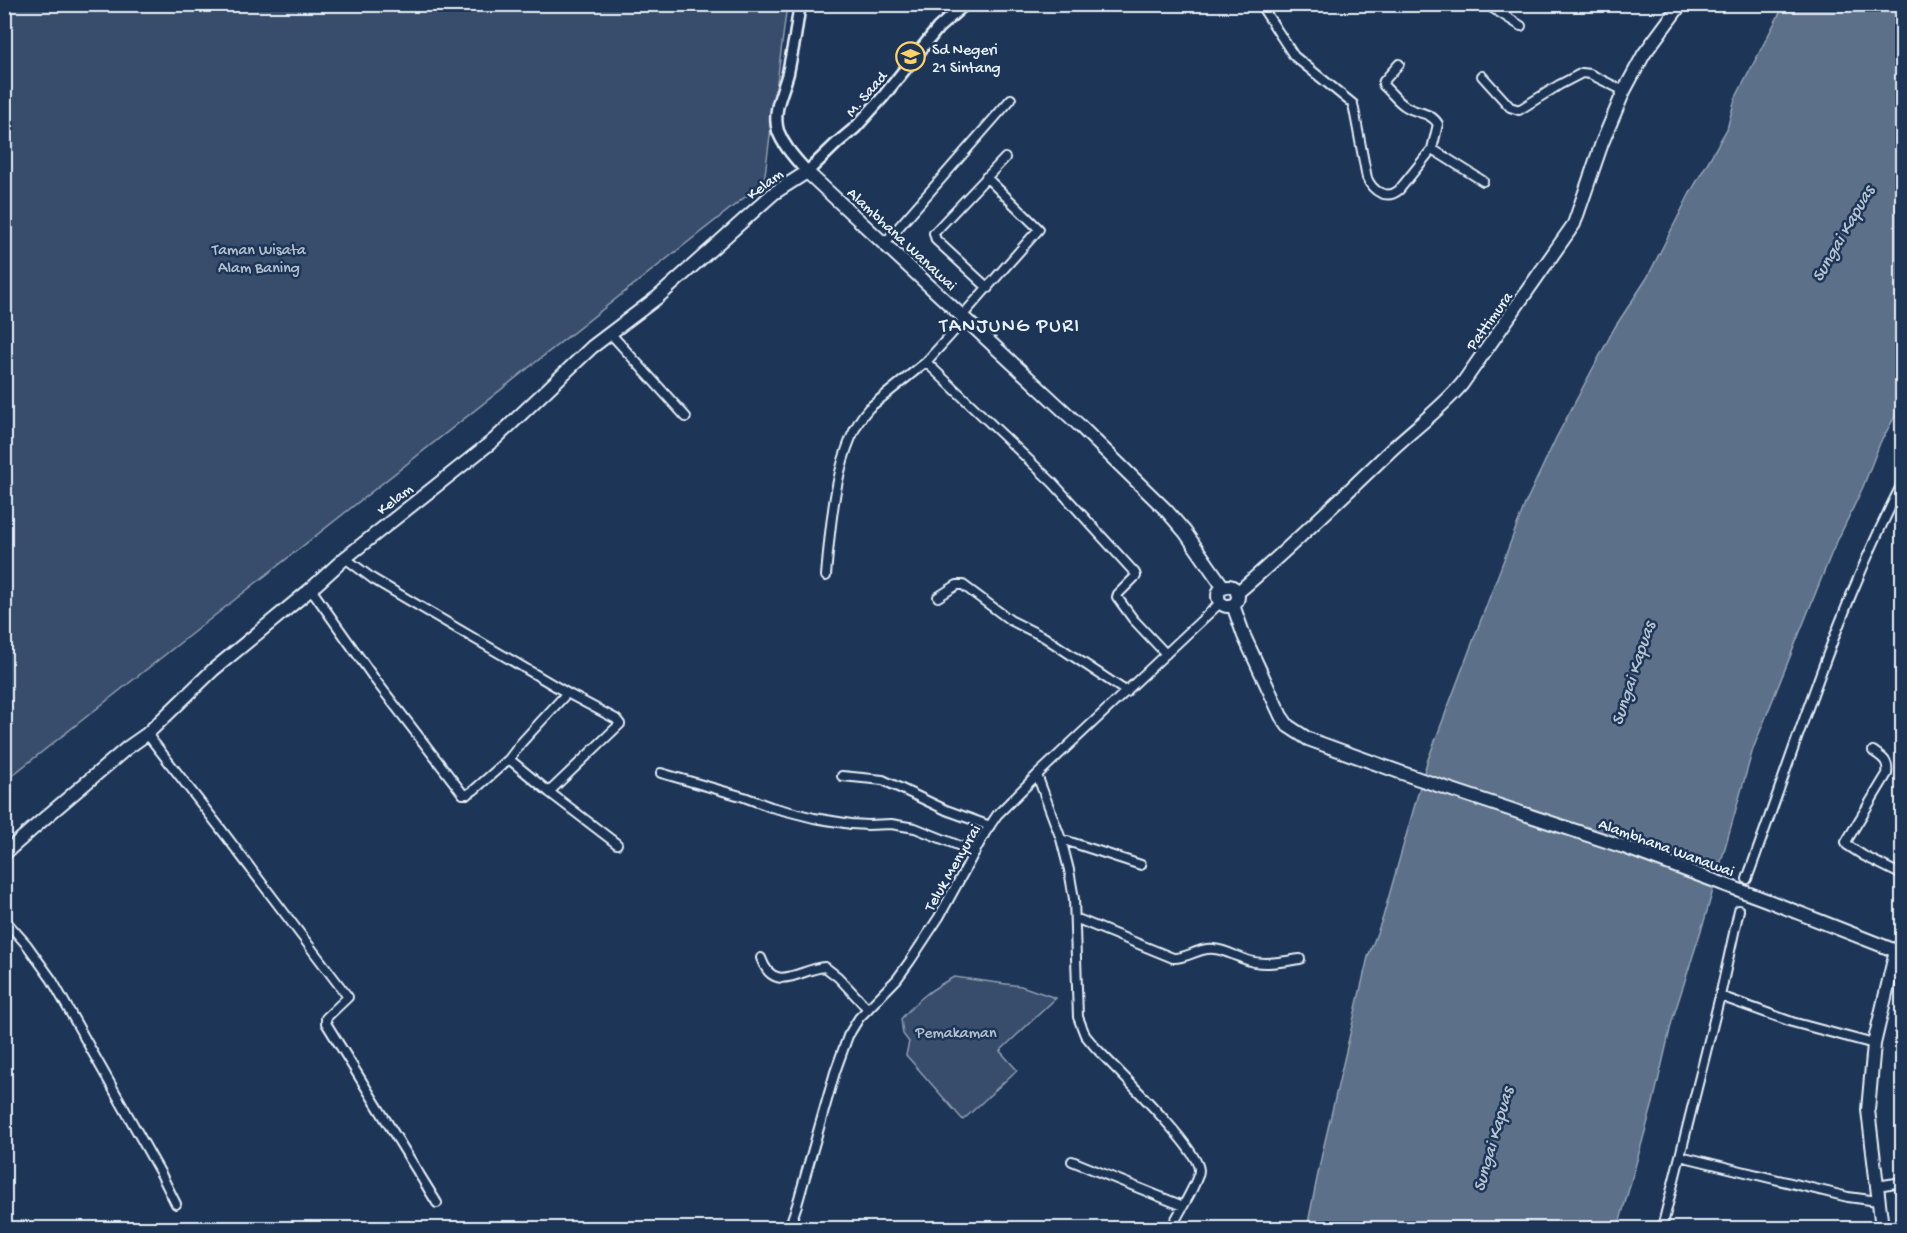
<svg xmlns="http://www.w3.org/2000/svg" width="1907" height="1233" font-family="'Gochi Hand',sans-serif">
<rect width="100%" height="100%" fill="#1d3557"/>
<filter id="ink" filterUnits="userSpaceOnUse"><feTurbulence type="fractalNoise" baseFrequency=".0167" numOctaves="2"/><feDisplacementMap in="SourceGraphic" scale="12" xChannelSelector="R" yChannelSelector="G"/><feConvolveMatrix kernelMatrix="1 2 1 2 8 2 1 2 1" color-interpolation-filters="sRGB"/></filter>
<g filter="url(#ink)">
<path fill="#374d6c" stroke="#909fb2" stroke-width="1.5" d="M 5,5 L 787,5 L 764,182 L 5,781 Z
M 954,977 L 1021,986 L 1056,998 L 1000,1051 L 1017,1070 L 963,1120 L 906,1055 L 909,1042 L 903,1034 L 901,1019 C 918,999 931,989 954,977 Z"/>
<path fill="#5d7089" stroke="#95a4b5" stroke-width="1.5" d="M 1784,5 L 1902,5 L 1902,404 L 1880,443 L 1863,487 L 1832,552 L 1753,749 L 1705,918 L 1672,1021 L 1653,1103 L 1618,1228 L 1307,1228 L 1322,1154 L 1368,957 L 1383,917 L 1427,762 L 1525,504 L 1556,438 L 1615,327 L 1647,278 L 1690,193 L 1727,129 L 1735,99 Z"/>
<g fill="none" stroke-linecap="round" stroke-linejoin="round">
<defs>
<path id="street" d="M 1260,4 L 1294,56 L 1353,104 L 1367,178 C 1373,192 1387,200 1399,190 L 1432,149 L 1438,124 C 1430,111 1416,114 1405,106 C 1397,101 1391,92 1384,86 L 1383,84 L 1384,81 L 1399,64
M 1486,4 L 1521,26
M 1482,76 L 1510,107 L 1519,110 L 1559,85 L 1582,73 L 1590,74 L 1624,91
M 1432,149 L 1483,181
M 884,244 L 1011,99
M 988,288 L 936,240 L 934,233 L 1005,158
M 962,316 L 1039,229 L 986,177
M 610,333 L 686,417
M 926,362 L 1053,483 L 1135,573 L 1136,576 L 1118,594 L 1117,597 L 1133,619 L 1166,654
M 826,576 C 830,528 836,444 869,408 L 926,362 L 965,319
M 311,589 L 376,681 L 463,794 L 468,794 L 474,790 L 509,759 L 521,743 L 567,693 L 373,579 L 345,558
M 938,597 L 957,585 L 963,585 L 1010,620 L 1044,637 L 1127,692
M 567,693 L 616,719 L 620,724 L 549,792 L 617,844
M 147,734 L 217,824 L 348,997 L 326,1018 L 326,1023 L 437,1203
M 1873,751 C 1883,758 1889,761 1887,774 L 1846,842 L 1847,845 L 1864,856 L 1902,875
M 509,759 L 549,792
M 661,773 L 744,797 L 771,807 L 814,818 L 851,824 L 868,825 L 891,824 L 915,828 L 975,852
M 1037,775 L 1061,839 L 1069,870 L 1074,899 L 1078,1017 L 1085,1035 L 1095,1047 C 1113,1066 1199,1149 1199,1170 C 1199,1181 1177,1216 1171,1228
M 842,776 L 883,780 L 946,810 L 990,826
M 1061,839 L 1141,865
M 1747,879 C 1796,746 1837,610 1902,484
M 1075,918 L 1173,958 C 1187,959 1199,947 1214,949 C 1227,950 1240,959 1254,962 C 1269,965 1285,961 1300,959
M 4,919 L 27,945 L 52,980 L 161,1174 L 176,1204
M 1896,951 L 1902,938
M 761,958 C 774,995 799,969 825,967 L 838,977 L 868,1009
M 1720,996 L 1792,1022 L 1874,1044
M 1680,1156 L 1848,1197 L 1878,1201
M 1072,1161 L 1183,1206
M 1877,1186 L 1902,1182
M 789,1228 L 797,1205 L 835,1072 L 848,1036 L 859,1018 L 897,979 L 910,961 L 939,917 L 985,833 L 997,815 L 1037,775 L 1221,602
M 1662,1228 L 1720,996 L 1739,910"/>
<path id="secondary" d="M 800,4 C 797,27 793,50 788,73 C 783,92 772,110 778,131 C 784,147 796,159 807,172 L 837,143 L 855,128 L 882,98 L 938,28 L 965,4"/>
<path id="primary" d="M1218 596a10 10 0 1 1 20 0a10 10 0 1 1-20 0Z
M 1237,593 C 1290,548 1339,500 1389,452 C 1413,429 1440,410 1462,384 L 1574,224 L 1602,143 L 1624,91 L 1644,54 L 1681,4
M 1233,605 L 1244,636 L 1281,716 L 1288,726 L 1308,739 L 1419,779 L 1624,847 L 1766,900 L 1896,951 L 1874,1044 L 1868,1110 L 1882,1228
M 4,854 L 46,817 L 127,748 L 147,734 L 213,670 L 311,589 L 345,558 L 494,440 L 592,347 L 658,297 L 774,193 L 807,172 L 1079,425 L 1166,510 L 1185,532 L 1224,588"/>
</defs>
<use href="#street" stroke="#e8f1f8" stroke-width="12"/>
<use href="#secondary" stroke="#e8f1f8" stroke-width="15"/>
<use href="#primary" stroke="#e8f1f8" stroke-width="16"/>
<use href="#street" stroke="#1d3557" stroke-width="8"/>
<use href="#secondary" stroke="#1d3557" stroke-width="10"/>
<use href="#primary" stroke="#1d3557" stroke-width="12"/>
</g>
</g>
<defs>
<symbol id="school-ring" viewBox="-11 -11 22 22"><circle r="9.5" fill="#1d3557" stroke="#ffd166" stroke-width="1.5"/><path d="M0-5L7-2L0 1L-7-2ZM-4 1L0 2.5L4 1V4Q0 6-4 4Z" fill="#ffd166"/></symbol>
</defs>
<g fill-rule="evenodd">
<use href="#school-ring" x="894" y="40" width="33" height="33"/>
</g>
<g text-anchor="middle" stroke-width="5" stroke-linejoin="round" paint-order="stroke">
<g font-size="16" fill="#e8f1f8" stroke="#1d3557" text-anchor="start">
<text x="932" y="54">Sd Negeri<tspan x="932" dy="18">21 Sintang</tspan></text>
</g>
<g font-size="16" fill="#e8f1f8" stroke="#1d3557">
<text transform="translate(865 93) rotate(-49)" y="6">M. Saad</text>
<text transform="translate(764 183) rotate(-37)" y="6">Kelam</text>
<text transform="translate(903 238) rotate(43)" y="6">Alambhana Wanawai</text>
<text transform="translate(1488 320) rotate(-54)" y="6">Pattimura</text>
<text transform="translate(394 498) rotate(-38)" y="6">Kelam</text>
<text transform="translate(1667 846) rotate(20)" y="6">Alambhana Wanawai</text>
<text transform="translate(951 867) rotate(-60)" y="6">Teluk Menyurai</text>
</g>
<g font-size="16" fill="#b3c0ce" stroke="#1d3557">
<text x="259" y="254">Taman Wisata<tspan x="259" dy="18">Alam Baning</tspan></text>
<text x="956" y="1037">Pemakaman</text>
</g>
<g font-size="18" font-style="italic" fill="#b7c4d1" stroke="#1d3557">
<text transform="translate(1842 233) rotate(-60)" y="6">Sungai Kapuas</text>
<text transform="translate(1632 673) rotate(-72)" y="6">Sungai Kapuas</text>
<text transform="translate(1492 1139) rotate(-74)" y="6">Sungai Kapuas</text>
</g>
<g font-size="20" letter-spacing="1.5" fill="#e8f1f8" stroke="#1d3557">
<text x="1010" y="331">TANJUNG PURI</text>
</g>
</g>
<rect width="1907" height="1233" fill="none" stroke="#1d3557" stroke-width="24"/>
<rect x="12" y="12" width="1883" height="1209" fill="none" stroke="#e8f1f8" stroke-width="2" filter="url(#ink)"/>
</svg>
